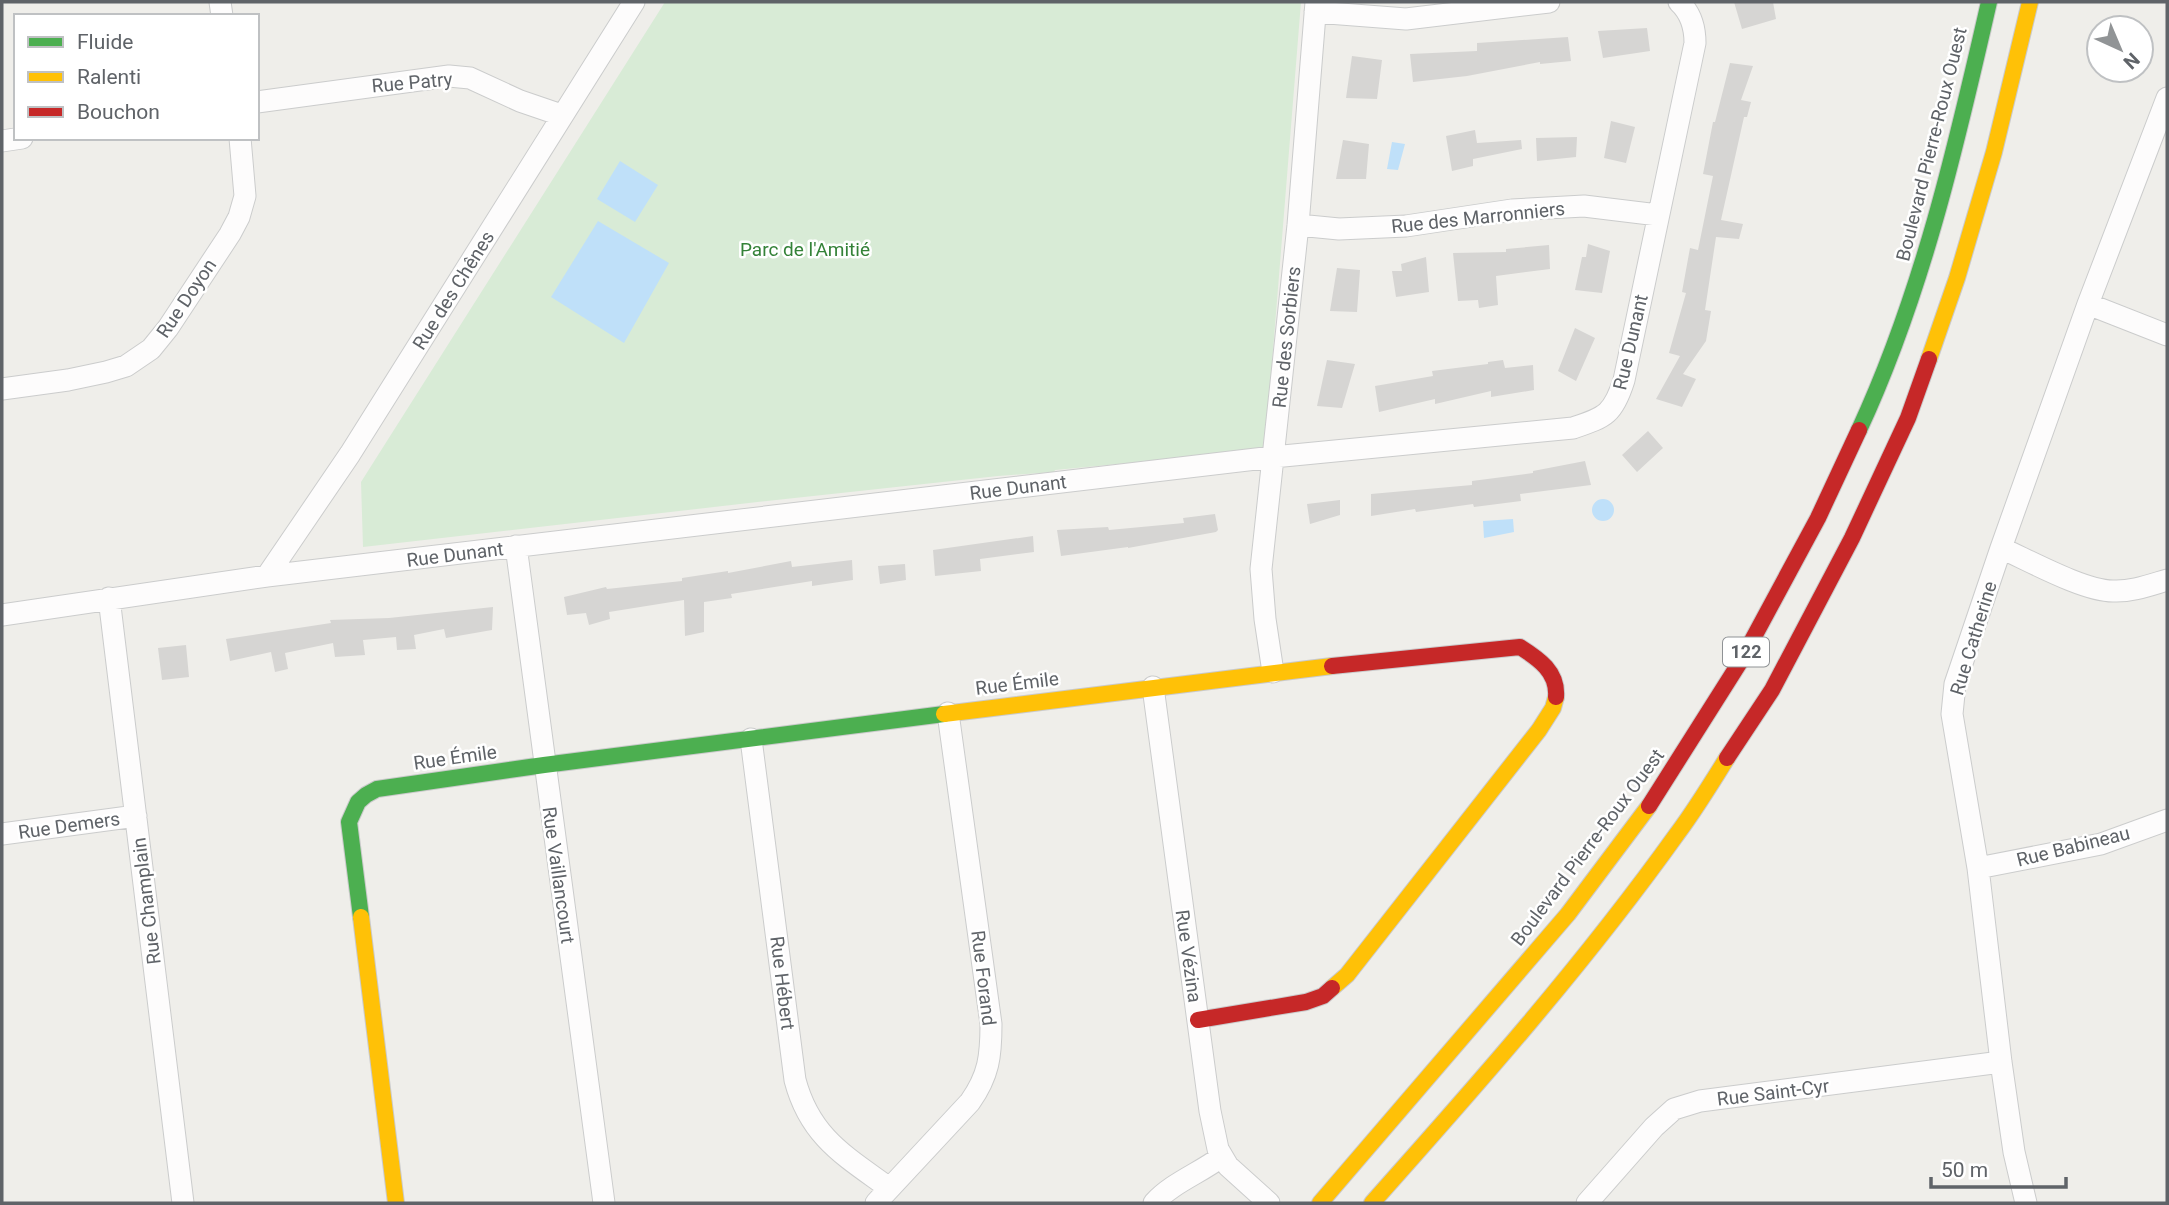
<svg xmlns="http://www.w3.org/2000/svg" width="2169" height="1205" font-family="Roboto,sans-serif">
<rect width="100%" height="100%" fill="#efeeea"/>
<path fill="#d8ebd6" d="M 665,2 L 1301,2 L 1265,450 L 1055,470 L 1054,472 L 998,476 L 767,501 L 363,547 L 361,482 Z"/>
<path fill="#bfe0f9" d="M 1392,142 L 1405,144 L 1398,170 L 1387,169 Z
M 620,161 L 658,185 L 635,222 L 597,199 Z
M 598,221 L 669,263 L 624,343 L 551,297 Z
M1592 510a11 11 0 1 1 22 0a11 11 0 1 1-22 0Z
M 1513,519 L 1514,532 L 1484,538 L 1483,521 Z"/>
<path fill="#d6d5d3" d="M 1734,2 L 1773,2 L 1776,19 L 1742,29 Z
M 1647,28 L 1650,51 L 1603,58 L 1598,31 Z
M 1568,37 L 1571,61 L 1540,64 L 1540,62 L 1467,76 L 1413,82 L 1410,54 L 1477,51 L 1477,43 Z
M 1352,56 L 1382,60 L 1377,99 L 1346,98 Z
M 1730,63 L 1753,66 L 1741,100 L 1751,102 L 1747,117 L 1744,117 L 1721,220 L 1743,224 L 1739,239 L 1716,237 L 1705,310 L 1711,311 L 1706,341 L 1683,374 L 1696,379 L 1682,407 L 1656,399 L 1680,356 L 1669,353 L 1686,293 L 1682,292 L 1690,248 L 1698,250 L 1713,176 L 1703,174 L 1713,122 L 1715,122 Z
M 1611,121 L 1635,127 L 1626,163 L 1604,158 Z
M 1475,130 L 1477,143 L 1521,140 L 1522,149 L 1473,159 L 1473,166 L 1452,171 L 1446,136 Z
M 1577,137 L 1576,157 L 1537,161 L 1536,138 Z
M 1343,140 L 1369,144 L 1366,179 L 1336,179 Z
M 1588,244 L 1610,251 L 1602,293 L 1575,290 L 1582,257 L 1586,257 Z
M 1549,245 L 1550,269 L 1496,276 L 1498,305 L 1479,308 L 1478,300 L 1458,301 L 1453,253 L 1506,252 L 1506,249 Z
M 1426,257 L 1429,292 L 1396,297 L 1392,271 L 1402,271 L 1401,264 Z
M 1337,268 L 1360,270 L 1357,312 L 1330,311 Z
M 1575,328 L 1595,338 L 1576,381 L 1558,371 Z
M 1327,360 L 1355,364 L 1342,408 L 1317,406 Z
M 1503,360 L 1505,368 L 1533,365 L 1534,390 L 1491,397 L 1491,391 L 1435,404 L 1435,399 L 1379,412 L 1375,386 L 1433,376 L 1432,371 L 1488,364 L 1488,362 Z
M 1648,431 L 1663,448 L 1637,472 L 1622,455 Z
M 1585,461 L 1591,485 L 1520,494 L 1521,501 L 1474,507 L 1473,504 L 1416,512 L 1415,509 L 1371,516 L 1371,494 L 1472,485 L 1472,481 L 1533,473 L 1533,471 Z
M 1340,500 L 1340,515 L 1310,524 L 1307,504 Z
M 1215,514 L 1218,530 L 1216,532 L 1128,548 L 1128,547 L 1061,556 L 1057,530 L 1108,527 L 1109,530 L 1184,523 L 1183,518 Z
M 1033,536 L 1034,552 L 980,559 L 981,571 L 935,576 L 933,550 Z
M 852,560 L 853,580 L 812,586 L 812,581 L 731,594 L 732,598 L 704,602 L 704,632 L 685,636 L 684,600 L 609,612 L 610,619 L 589,625 L 586,613 L 567,615 L 564,597 L 606,587 L 607,589 L 682,581 L 682,578 L 728,571 L 728,573 L 791,561 L 792,567 Z
M 905,564 L 906,580 L 880,584 L 878,566 Z
M 493,607 L 492,630 L 446,638 L 444,629 L 414,635 L 416,649 L 397,650 L 396,637 L 363,640 L 365,655 L 335,657 L 333,643 L 285,653 L 288,669 L 275,672 L 271,652 L 230,661 L 226,639 L 331,623 L 330,620 L 389,618 Z
M 186,645 L 189,677 L 162,680 L 158,648 Z"/>
<g fill="none" stroke-linecap="round" stroke-linejoin="round">
<defs>
<path id="street" d="M 220,2 L 222,16
M 1315,12 L 1406,19 L 1549,2
M 257,102 L 449,76 L 470,78 L 520,101 L 561,115
M 2,141 L 22,138
M 1298,225 L 1339,229 L 1406,226 L 1512,210 L 1584,206 L 1658,215
M 2088,304 L 2167,335
M 2,389 L 68,380 L 106,372 L 126,366 L 151,349 L 168,328 L 230,234 L 239,217 L 245,196 L 240,138
M 516,546 L 604,1203
M 2001,548 C 2030,561 2084,591 2113,591 C 2131,592 2150,585 2167,580
M 267,576 L 350,454 L 634,2
M 109,598 L 183,1203
M 2,615 L 267,576 L 1273,457 L 1573,428 C 1605,417 1613,415 1624,380 L 1695,43 C 1695,27 1691,13 1679,2
M 1273,672 L 1265,619 L 1261,569 L 1298,225 L 1316,2
M 1153,687 L 1210,1111 L 1218,1149 L 1228,1166 L 1269,1203
M 751,739 L 795,1080 C 810,1137 845,1156 889,1188
M 2,834 L 136,816
M 1978,868 L 2101,844 L 2167,820
M 876,1203 L 970,1102 C 989,1075 991,1056 991,1024 L 948,713
M 1154,1203 C 1172,1183 1200,1173 1221,1157
M 1587,1203 L 1654,1127 L 1674,1109 L 1700,1101 L 2001,1062
M 2026,1203 L 2014,1152 L 2001,1062 L 1978,868 L 1952,714 L 1955,684 L 2001,548 L 2088,304 L 2167,98"/>
<path id="fast" d="M 1859,430 C 1922,294 1956,147 1989,2
M 361,917 L 349,822 L 358,802 L 366,795 L 377,789 L 544,765 L 944,714"/>
<path id="slow" d="M 1929,359 L 1957,278 L 1994,152 L 2030,2
M 944,714 L 1332,666
M 361,917 L 396,1203
M 1332,988 L 1347,975 L 1539,730 L 1553,708 L 1556,697
M 1320,1203 L 1568,914 L 1649,806
M 1372,1203 C 1478,1084 1584,964 1677,834 C 1695,810 1711,784 1727,758"/>
<path id="jam" d="M 1332,666 L 1520,647 C 1539,659 1558,672 1556,697
M 1727,758 L 1772,690 L 1852,538 L 1908,418 L 1929,359
M 1649,806 L 1742,659 L 1818,518 L 1859,430
M 1198,1020 L 1306,1002 L 1323,996 L 1332,988"/>
</defs>
<use href="#street" stroke="#cbcccc" stroke-width="23"/>
<use href="#fast" stroke="#cacacb" stroke-width="18"/>
<use href="#slow" stroke="#cacacb" stroke-width="18"/>
<use href="#jam" stroke="#cacacb" stroke-width="18"/>
<use href="#street" stroke="#fdfcfc" stroke-width="21"/>
<use href="#fast" stroke="#4caf50" stroke-width="16"/>
<use href="#slow" stroke="#ffc107" stroke-width="16"/>
<use href="#jam" stroke="#c62828" stroke-width="16"/>
</g>
<g text-anchor="middle" stroke-width="5" stroke-linejoin="round" paint-order="stroke">
<rect fill="#fff" stroke="#8f9295" stroke-width="2" x="1723" y="637.5" width="46" height="29" rx="5"/>
<g font-size="18" font-weight="bold" fill="#5f6368">
<text x="1746" y="658">122</text>
</g>
<g font-size="19" fill="#5f6368" stroke="#fff">
<text transform="translate(412 82) rotate(-5)" y="7">Rue Patry</text>
<text transform="translate(1931 144) rotate(-76)" y="7">Boulevard Pierre-Roux Ouest</text>
<text transform="translate(1478 217) rotate(-6)" y="7">Rue des Marronniers</text>
<text transform="translate(453 290) rotate(-58)" y="7">Rue des Chênes</text>
<text transform="translate(186 298) rotate(-56)" y="7">Rue Doyon</text>
<text transform="translate(1286 337) rotate(-84)" y="7">Rue des Sorbiers</text>
<text transform="translate(1630 342) rotate(-77)" y="7">Rue Dunant</text>
<text transform="translate(1018 487) rotate(-7)" y="7">Rue Dunant</text>
<text transform="translate(455 554) rotate(-7)" y="7">Rue Dunant</text>
<text transform="translate(1973 638) rotate(-73)" y="7">Rue Catherine</text>
<text transform="translate(1017 683) rotate(-7)" y="7">Rue Émile</text>
<text transform="translate(455 757) rotate(-8)" y="7">Rue Émile</text>
<text transform="translate(69 825) rotate(-8)" y="7">Rue Demers</text>
<text transform="translate(2073 846) rotate(-14)" y="7">Rue Babineau</text>
<text transform="translate(1587 847) rotate(-53)" y="7">Boulevard Pierre-Roux Ouest</text>
<text transform="translate(559 875) rotate(82)" y="7">Rue Vaillancourt</text>
<text transform="translate(146 901) rotate(-97)" y="7">Rue Champlain</text>
<text transform="translate(1189 956) rotate(82)" y="7">Rue Vézina</text>
<text transform="translate(984 978) rotate(83)" y="7">Rue Forand</text>
<text transform="translate(783 983) rotate(83)" y="7">Rue Hébert</text>
<text transform="translate(1773 1092) rotate(-7)" y="7">Rue Saint-Cyr</text>
</g>
<g font-size="19" fill="#348238" stroke="#fff">
<text x="805" y="256">Parc de l'Amitié</text>
</g>
</g>
<rect width="2169" height="1205" fill="none" stroke="#5f6368" stroke-width="7"/>
<rect x="14" y="14" width="245" height="126" fill="#ffffff" stroke="#bfc1c3" stroke-width="2"/>
<rect x="28" y="37" width="35" height="10" fill="#4caf50" stroke="#bfc1c3" stroke-width="2"/>
<text x="77" y="49" font-size="21" fill="#5f6368">Fluide</text>
<rect x="28" y="72" width="35" height="10" fill="#ffc107" stroke="#bfc1c3" stroke-width="2"/>
<text x="77" y="84" font-size="21" fill="#5f6368">Ralenti</text>
<rect x="28" y="107" width="35" height="10" fill="#c62828" stroke="#bfc1c3" stroke-width="2"/>
<text x="77" y="119" font-size="21" fill="#5f6368">Bouchon</text>
<g transform="translate(2120 49) rotate(136)"><circle r="33" fill="#ffffff" stroke="#bfc1c3" stroke-width="2"/>
<path d="M0-5L12 26L0 18L-12 26Z" fill="#919496"/>
<text y="-10" font-size="19" font-weight="bold" text-anchor="middle" fill="#5f6368">N</text>
</g>
<path d="M1931 1177v10h135v-10" fill="none" stroke="#5f6368" stroke-width="3.5"/>
<text x="1941" y="1177" font-size="21" fill="#5f6368" stroke="#ffffff" stroke-width="5" paint-order="stroke">50 m</text>
</svg>
